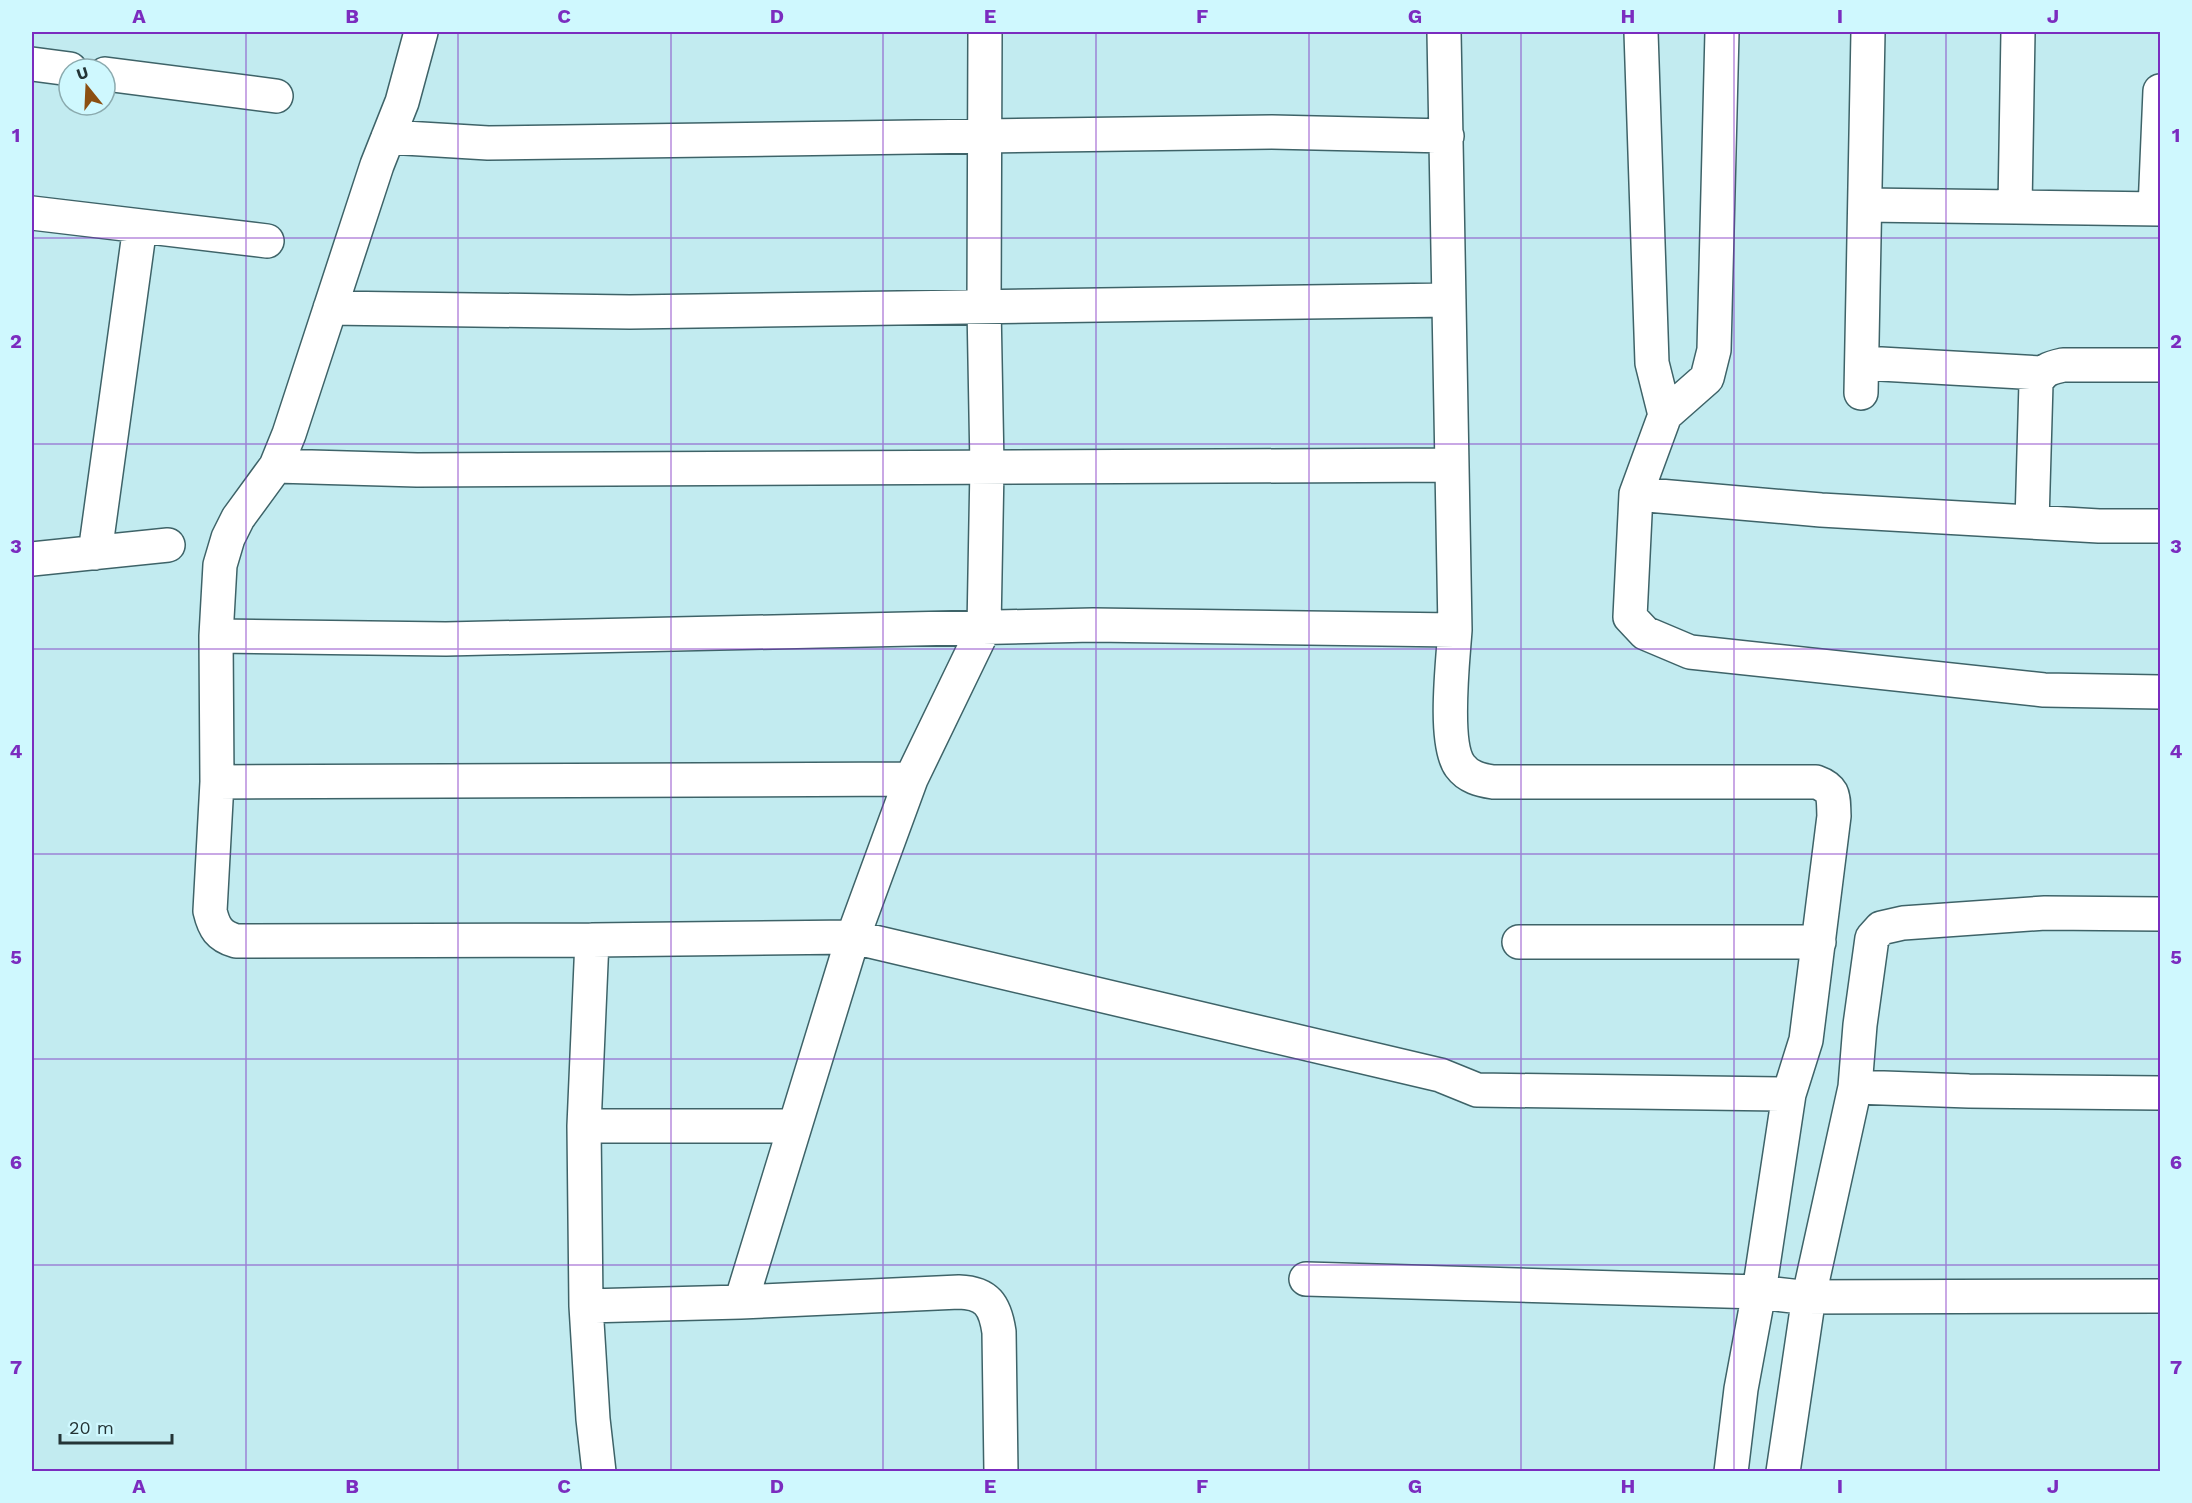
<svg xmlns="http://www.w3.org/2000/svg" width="2192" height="1503" font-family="'Work Sans',sans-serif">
<rect width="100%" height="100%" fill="#c2ebf0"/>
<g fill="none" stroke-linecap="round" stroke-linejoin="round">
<defs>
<path id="street" d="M 421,32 L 402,102 L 377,165 L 289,434 L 276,466 L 238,518 L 228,538 L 220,565 L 216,636 L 217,782 L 210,911 C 214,928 219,936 236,941 L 592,940 L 584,1126 L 586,1306 L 593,1419 L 599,1472
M 1641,32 L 1652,363 L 1665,415 L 1636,494 L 1821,510 L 2099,526 L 2160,526
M 32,64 L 70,69
M 105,74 L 276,96
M 388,137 L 488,143 L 1272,132 L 1447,136
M 1865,205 L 2160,209
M 2015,207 L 2018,32
M 2155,209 L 2160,91
M 32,213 L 267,241
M 330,308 L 630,312 L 1449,300
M 1863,363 L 2041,373
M 1861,393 L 1868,32
M 1665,415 L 1707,378 L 1714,350 L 1722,32
M 276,466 L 417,470 L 1452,465
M 1636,494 L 1630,617 L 1645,633 L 1690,652 L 2044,690 L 2160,692
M 2032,522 L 2036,383 C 2043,370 2049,368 2063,365 L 2160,365
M 95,553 L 140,226
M 32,559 L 168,545
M 216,636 L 446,639 L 1093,625 L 1455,630
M 217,782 L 911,779
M 592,940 L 853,937 L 1440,1075 L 1477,1090 L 1789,1094
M 1519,942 L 1819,942
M 1855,1087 L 1969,1091 L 2160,1093
M 584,1126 L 795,1126
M 1306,1279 L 1759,1292 L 1789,1094 L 1806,1040 L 1834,816 C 1833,798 1836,789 1816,782 L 1493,782 C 1480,780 1468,777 1460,766 C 1443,743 1453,660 1455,630 L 1444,32
M 741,1302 L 853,937 L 911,779 L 984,628 L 987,467 L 984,306 L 985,32
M 586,1306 L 741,1302 L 959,1292 C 987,1293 995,1305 999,1332 L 1001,1472
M 1731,1472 L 1741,1389 L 1759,1292 L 1801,1297 L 2160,1296
M 1783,1472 L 1809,1296 L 1855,1087 L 1860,1025 L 1872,938 L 1881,928 L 1903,923 L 2045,913 L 2160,914"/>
</defs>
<use href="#street" stroke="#3e6368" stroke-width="36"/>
<use href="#street" stroke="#fff" stroke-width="33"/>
</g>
<path fill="none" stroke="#7b2cbf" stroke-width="1.5" stroke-opacity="0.55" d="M 246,32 L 246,1472M 458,32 L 458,1472M 671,32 L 671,1472M 883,32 L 883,1472M 1096,32 L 1096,1472M 1309,32 L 1309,1472M 1521,32 L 1521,1472M 1734,32 L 1734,1472M 1946,32 L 1946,1472M 32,238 L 2160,238M 32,444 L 2160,444M 32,649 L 2160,649M 32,854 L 2160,854M 32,1059 L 2160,1059M 32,1265 L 2160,1265"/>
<rect width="2192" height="1503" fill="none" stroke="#cff8fe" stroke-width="66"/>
<g transform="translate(87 87) rotate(342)"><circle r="28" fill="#cff8fe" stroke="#8baaae" stroke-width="1.5"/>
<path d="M0-4.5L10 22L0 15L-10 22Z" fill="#8c4f11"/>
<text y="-9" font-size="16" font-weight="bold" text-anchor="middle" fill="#243436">U</text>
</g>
<path d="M60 1434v9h112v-9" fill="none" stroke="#243436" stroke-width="3"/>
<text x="69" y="1434" font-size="18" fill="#243436" stroke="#cff8fe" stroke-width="4.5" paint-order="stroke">20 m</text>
<rect x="33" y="33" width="2126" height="1437" fill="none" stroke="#7b2cbf" stroke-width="2"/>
<g font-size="20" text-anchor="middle" font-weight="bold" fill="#7b2cbf">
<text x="139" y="23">A</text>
<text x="352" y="23">B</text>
<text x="564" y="23">C</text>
<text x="777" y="23">D</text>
<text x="990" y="23">E</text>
<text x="1202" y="23">F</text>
<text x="1415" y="23">G</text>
<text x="1628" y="23">H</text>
<text x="1840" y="23">I</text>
<text x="2053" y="23">J</text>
<text x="16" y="142">1</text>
<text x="2176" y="142">1</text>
<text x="16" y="348">2</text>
<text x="2176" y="348">2</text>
<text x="16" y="553">3</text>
<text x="2176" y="553">3</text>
<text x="16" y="758">4</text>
<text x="2176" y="758">4</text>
<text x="16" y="964">5</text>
<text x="2176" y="964">5</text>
<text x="16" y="1169">6</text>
<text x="2176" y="1169">6</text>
<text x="16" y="1374">7</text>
<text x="2176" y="1374">7</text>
<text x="139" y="1493">A</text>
<text x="352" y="1493">B</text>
<text x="564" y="1493">C</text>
<text x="777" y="1493">D</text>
<text x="990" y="1493">E</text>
<text x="1202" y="1493">F</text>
<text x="1415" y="1493">G</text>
<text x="1628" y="1493">H</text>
<text x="1840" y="1493">I</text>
<text x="2053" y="1493">J</text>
</g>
</svg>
